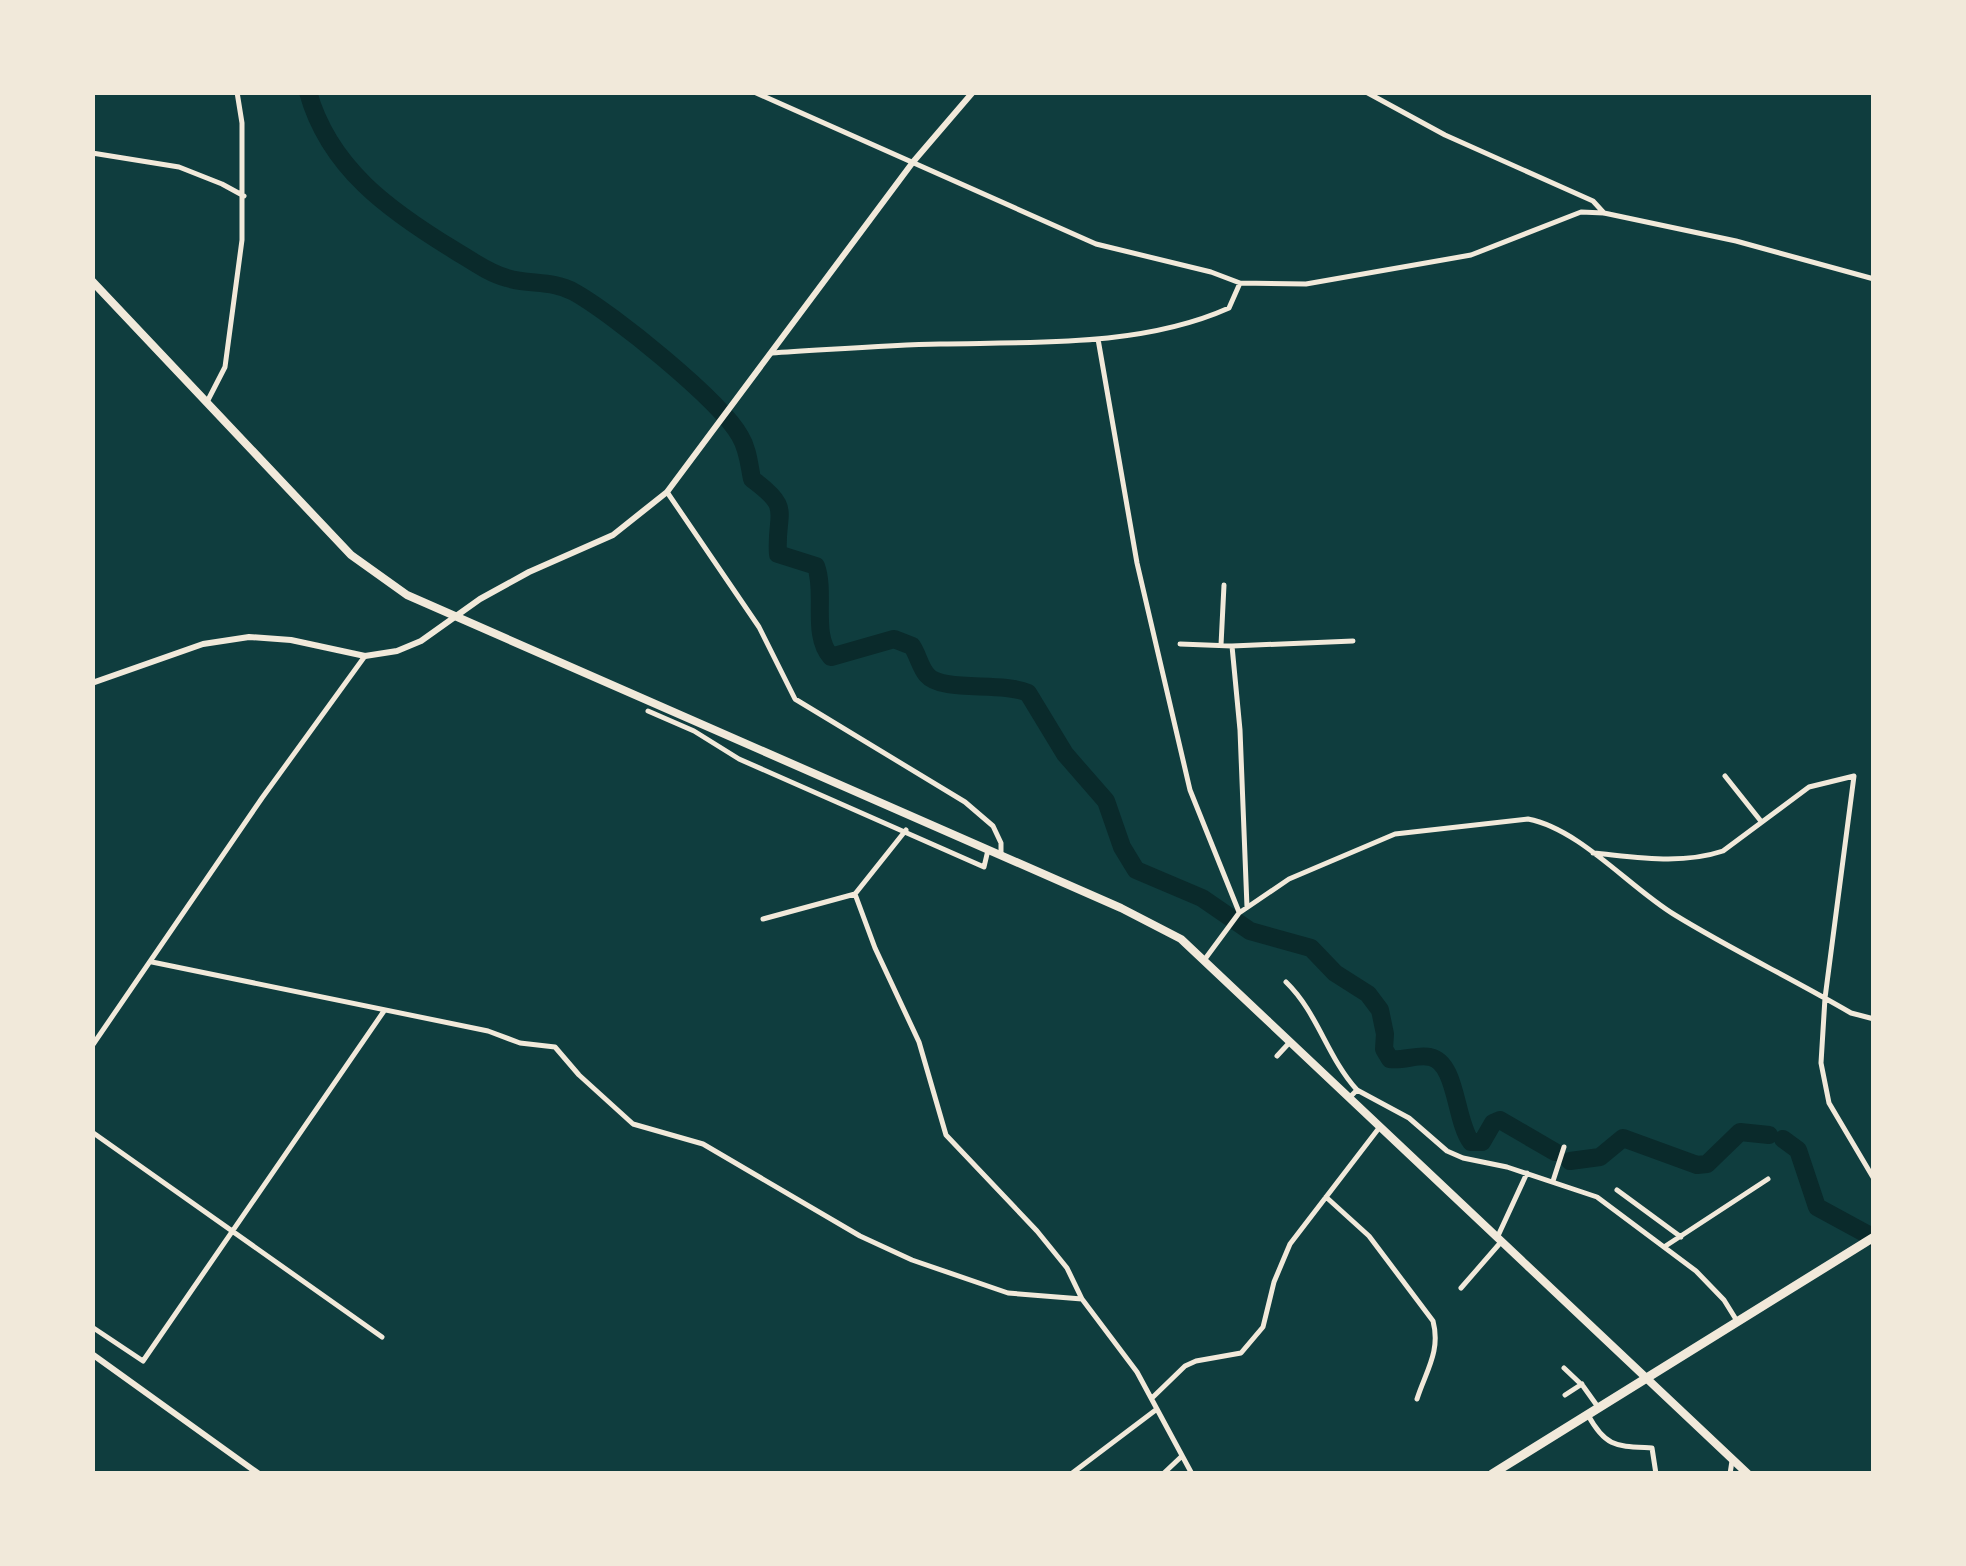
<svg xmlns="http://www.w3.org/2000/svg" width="1966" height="1566" font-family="Mulish,sans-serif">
<rect width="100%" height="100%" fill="#0f3d3e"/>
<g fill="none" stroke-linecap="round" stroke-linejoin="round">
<path stroke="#0a2a2b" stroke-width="18" d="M 308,92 C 329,168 390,211 454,250 C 471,260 488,273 507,278 C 529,285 553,280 574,292 C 612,313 720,400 740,436 C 748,449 749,464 752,479 C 794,510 775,511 778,554 L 816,566 C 826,594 811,634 831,657 L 894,639 L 912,646 C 918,655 920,667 927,675 C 942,693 1002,681 1028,693 L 1065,754 L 1106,801 L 1122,847 L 1136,870 L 1202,898 L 1250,931 L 1311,948 L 1335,973 L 1368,994 L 1380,1010 L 1385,1034 L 1384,1049 L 1390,1059 C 1403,1061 1418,1054 1430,1057 C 1457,1062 1455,1121 1471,1142 L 1482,1142 L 1493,1123 L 1500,1120 L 1555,1152
M 1783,1139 L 1798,1150 L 1817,1207 L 1874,1238
M 1570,1161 L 1600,1157 L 1623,1138 L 1697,1165 L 1707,1164 L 1740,1132 L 1769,1135"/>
<path stroke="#f1e9da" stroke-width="5" d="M 754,92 L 1096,244 L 1211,272 L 1240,283 L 1306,284 L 1471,255 L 1581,212 L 1604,213 L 1736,241 L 1874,279
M 1366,92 L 1445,135 L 1593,201 L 1604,213
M 92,153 L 179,167 L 222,184 L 244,196
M 1098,339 L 1137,563 L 1190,790 L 1239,912
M 771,353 C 827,350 884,345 940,344 C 1034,342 1142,347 1229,308 L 1240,283
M 207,402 L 225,367 L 242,240 L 242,123 L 237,92
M 667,492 L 759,627 L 795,699 L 965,802 L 993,826 L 1001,843 L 1001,855
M 1180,644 L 1232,646 L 1240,730 L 1247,907
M 1221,645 L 1224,585
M 1232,646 L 1353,641
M 648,711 L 694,731 L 739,759 L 984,867 L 988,850
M 1725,776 L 1760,820
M 1593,853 C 1636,857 1681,865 1723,851 L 1809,787 L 1854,776 L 1825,998 L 1821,1063 L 1829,1103 L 1874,1179
M 855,894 L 906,830
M 763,919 L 855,894 L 875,948 L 919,1042 L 946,1135 L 1037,1231 L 1067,1268 L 1082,1299 L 1137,1372 L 1192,1474
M 1205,959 L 1239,913 L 1289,879 L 1395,834 L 1528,819 C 1580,829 1630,888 1675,915 C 1732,950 1793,979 1851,1013 L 1874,1019
M 152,962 L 488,1031 L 520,1043 L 555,1047 L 579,1075 L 633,1124 L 703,1144 L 860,1236 L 912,1260 L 1008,1293 L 1082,1299
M 1286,982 C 1318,1013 1327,1057 1357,1090
M 92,1046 L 262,798 L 365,656
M 1277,1056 L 1290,1042
M 1349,1098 L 1357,1090 L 1409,1118 L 1447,1151 L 1463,1158 L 1507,1167 L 1597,1197 L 1696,1271 L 1724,1300 L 1737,1321
M 92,1132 L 382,1337
M 1553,1181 L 1564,1147
M 1617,1190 L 1681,1237
M 1326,1197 L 1369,1236 L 1433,1321 C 1441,1351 1426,1371 1417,1399
M 1497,1238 L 1527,1173
M 1664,1247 L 1768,1179
M 1461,1288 L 1501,1242
M 92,1327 L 143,1361 L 384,1011
M 1564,1368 L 1583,1386 L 1598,1407
M 1565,1395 L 1582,1384
M 1152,1398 L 1185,1366 L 1196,1361 L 1241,1353 L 1263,1327 L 1274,1282 L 1290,1244 L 1379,1128
M 1588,1415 C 1606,1448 1617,1446 1652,1448 L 1656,1474
M 1071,1474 L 1157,1409
M 1163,1474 L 1182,1456
M 1730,1474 L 1732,1461"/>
<path stroke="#f1e9da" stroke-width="6" d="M 92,683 L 203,644 L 249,637 L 291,640 L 365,656 L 397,651 L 421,641 L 480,599 L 529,572 L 613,535 L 667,492 L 913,162 L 973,92
M 92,1354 L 259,1474"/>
<path stroke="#f1e9da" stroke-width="8" d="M 92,281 L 351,555 L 407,595 L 1121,908 L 1181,939 L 1748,1474"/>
<path stroke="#f1e9da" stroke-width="9" d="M 1492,1474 L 1874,1237"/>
</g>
<rect width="1966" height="1566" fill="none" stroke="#f1e9da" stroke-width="190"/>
</svg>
